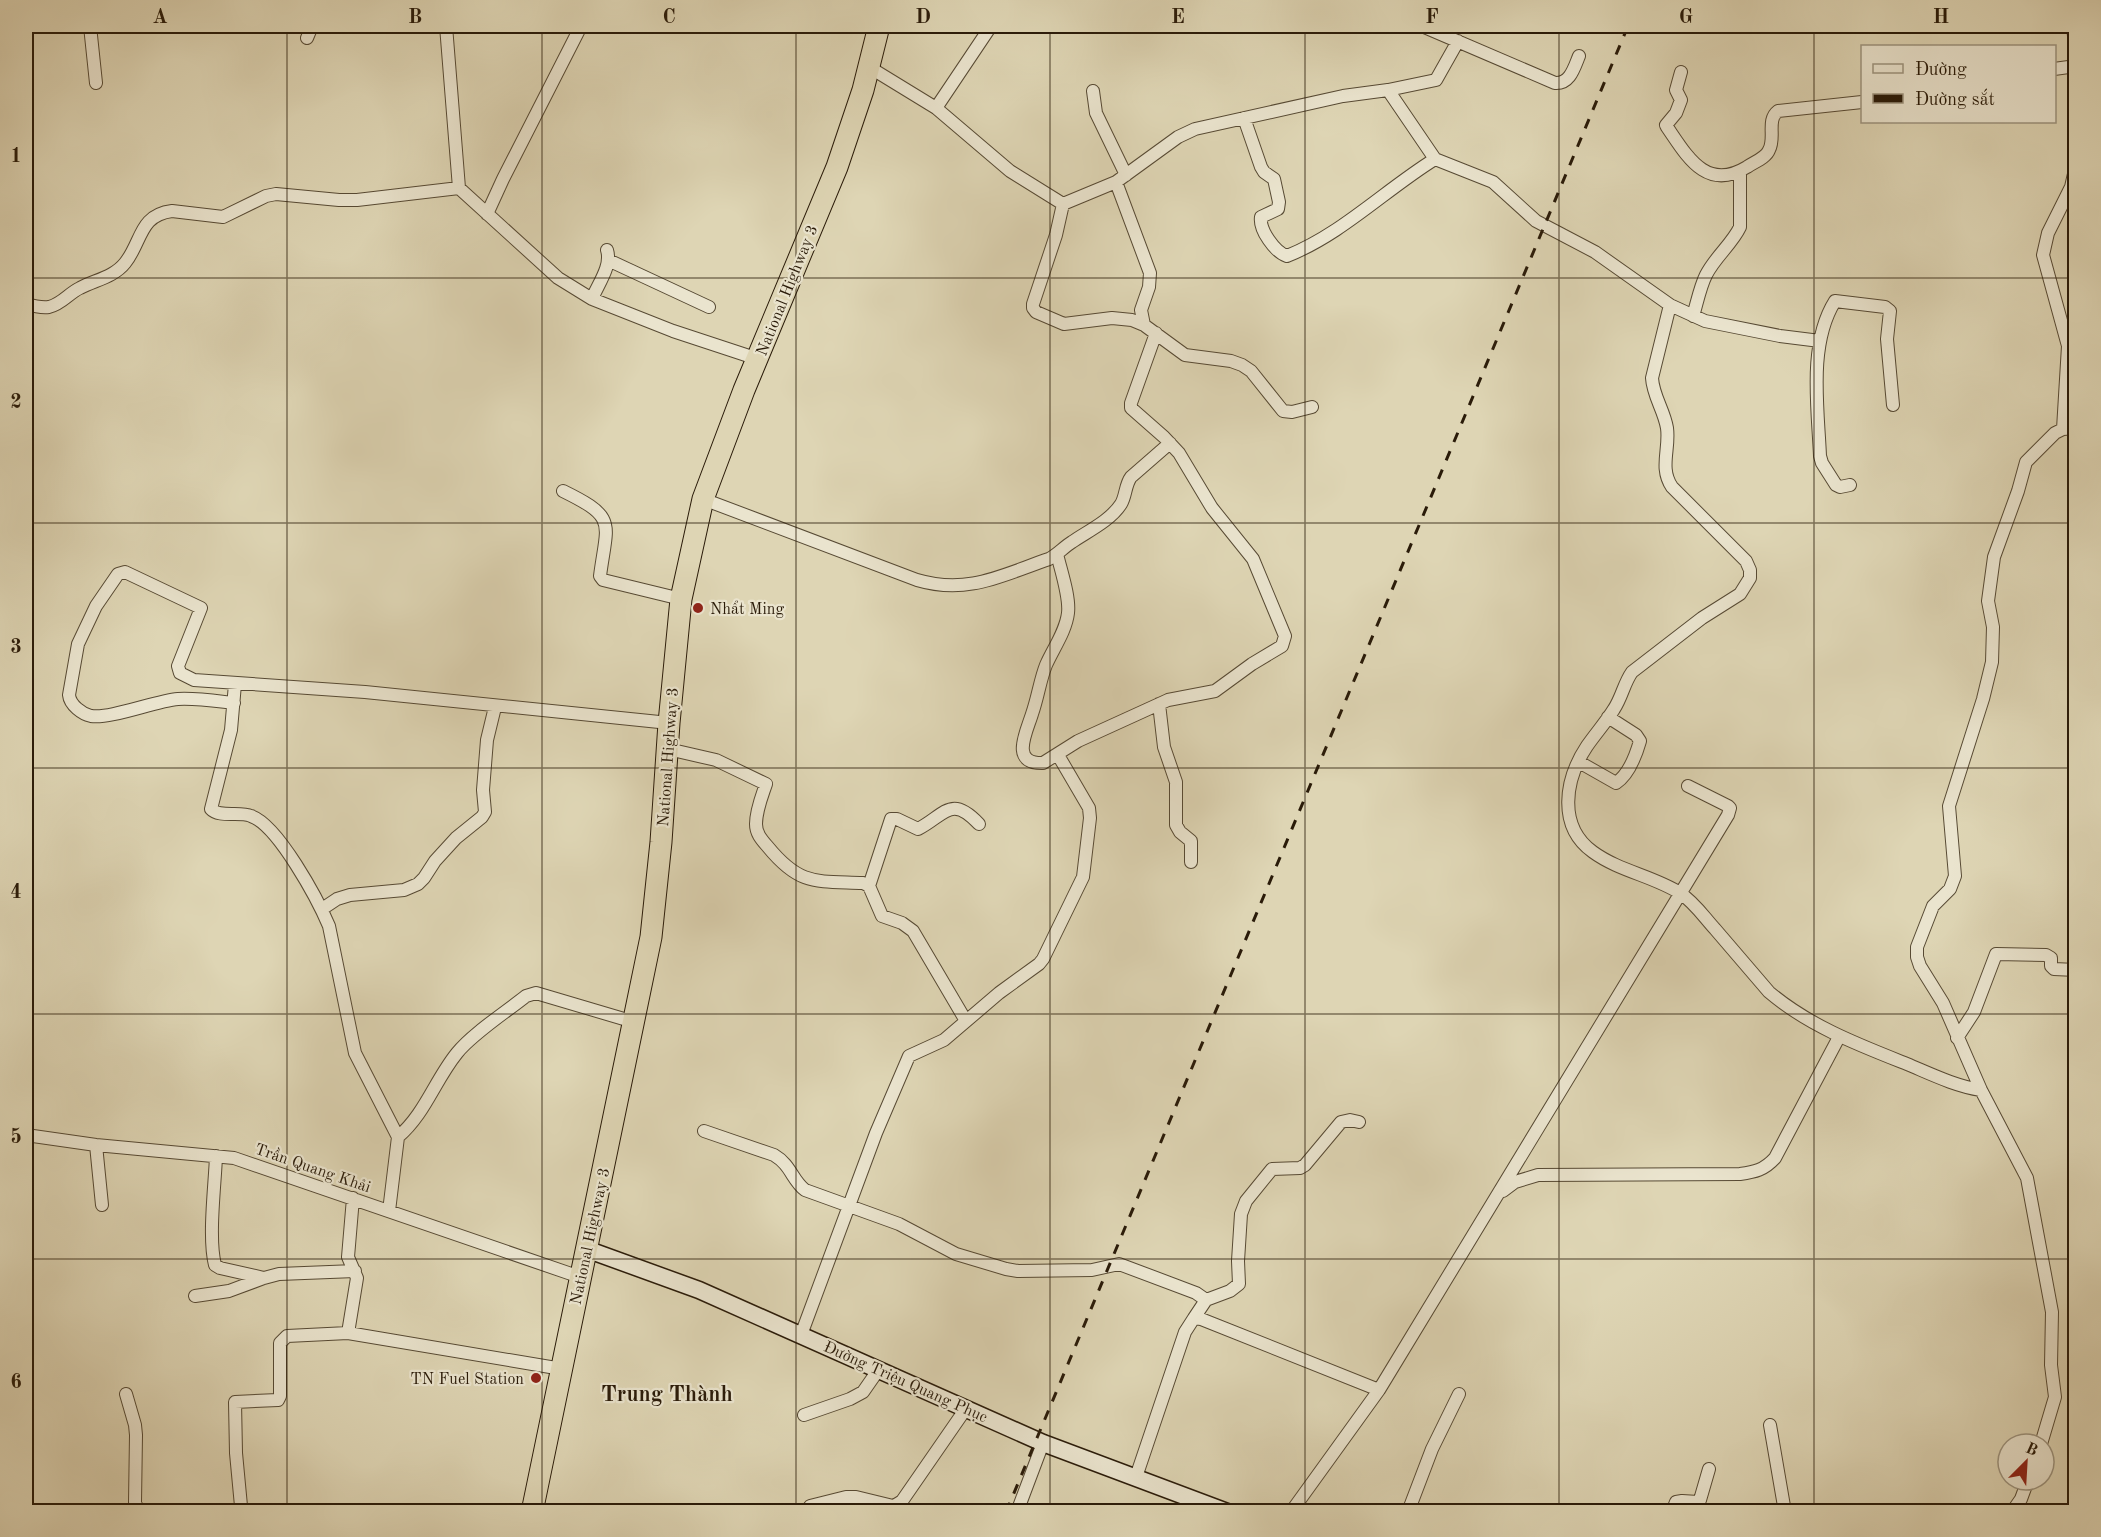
<svg xmlns="http://www.w3.org/2000/svg" width="2101" height="1537" font-family="'Old Standard TT',serif">
<rect width="100%" height="100%" fill="#ded5b4"/>
<filter id="stains"><feTurbulence type="fractalNoise" baseFrequency=".00333" numOctaves="4"/><feColorMatrix values="0 0 0 0 .2 0 0 0 0 .09 0 0 0 0 .02 0 0 0 .5 -.17"/></filter>
<radialGradient id="worn" r=".72"><stop offset=".6" stop-color="#630" stop-opacity="0"/><stop offset="1" stop-color="#630" stop-opacity=".3"/></radialGradient>
<g fill="none" stroke-linecap="round" stroke-linejoin="round">
<defs>
<path id="street" d="M 90,26 L 96,83
M 446,26 L 459,188 L 558,278 L 592,299 L 673,331 L 758,359
M 1422,26 L 1555,83 C 1570,84 1574,68 1579,56
M 2073,26 L 2076,56
M 307,38 L 312,26
M 869,67 L 936,108 L 1010,171 L 1063,204
M 2054,69 L 2076,66
M 1681,72 L 1676,90 L 1681,100 L 1676,113 L 1666,125 L 1667,127 C 1687,156 1706,192 1747,167 C 1754,162 1766,158 1769,150 C 1776,138 1766,120 1778,111 L 1862,102
M 1388,90 L 1435,159 L 1493,182 L 1536,221 L 1595,252 L 1670,305 L 1705,321 L 1780,336 L 1820,341
M 1093,91 L 1096,113 L 1126,175
M 936,108 L 991,26
M 1244,118 L 1261,167 L 1264,172 L 1274,179 L 1279,202 L 1278,209 L 1261,217 C 1259,230 1275,252 1287,256 C 1342,234 1385,190 1435,159
M 1116,182 L 1150,273 L 1149,287 L 1141,310 L 1144,325
M 1063,204 L 1116,182 L 1178,137 L 1195,129 L 1343,96 L 1388,90 L 1436,80 L 1458,41
M 1063,204 L 1056,235 L 1033,304 L 1033,308 L 1036,312 L 1064,324 L 1112,318 L 1132,320 L 1144,325 L 1185,355 L 1231,361 L 1242,365 L 1251,371 L 1283,411 L 1292,412 L 1312,407
M 487,214 L 503,179 L 581,26
M 608,260 L 709,307
M 592,299 C 598,284 612,266 607,250
M 26,304 C 33,306 41,308 49,307 C 62,304 69,293 80,288 C 95,280 114,277 125,263 C 142,242 139,215 172,211 L 223,217 L 266,196 L 276,194 L 339,200 L 357,200 L 459,188
M 1670,305 L 1652,378 C 1653,396 1664,410 1667,428 C 1670,449 1659,468 1672,487 L 1746,561 L 1750,570 L 1750,578 L 1740,594 L 1702,618 L 1632,672 C 1624,683 1622,697 1614,709 C 1606,722 1596,733 1587,746 C 1565,779 1557,826 1593,852 C 1619,871 1653,876 1680,893 C 1694,902 1704,917 1715,929 C 1733,950 1751,971 1769,992 C 1809,1026 1859,1045 1907,1064 C 1931,1074 1955,1086 1981,1090
M 1693,316 C 1697,303 1700,287 1706,275 C 1715,257 1732,244 1740,227 L 1740,171
M 2063,429 L 2068,346 L 2043,255 L 2048,233 L 2071,187 L 2076,165
M 1850,485 L 1840,487 L 1836,485 L 1822,463 L 1820,456 C 1818,408 1808,344 1835,301 L 1885,307 L 1890,311 L 1887,339 L 1893,405
M 563,491 C 618,518 607,522 600,576 L 603,580 L 681,599
M 703,499 L 917,580 C 968,595 1002,575 1049,559 C 1058,554 1064,547 1072,542 C 1088,531 1110,521 1121,504 C 1126,496 1125,485 1131,477 L 1170,443
M 1057,554 C 1061,571 1070,597 1068,613 C 1066,631 1053,649 1046,665 C 1040,680 1038,697 1032,714 C 1027,731 1009,764 1043,763 L 1078,741 L 1168,700 L 1215,691 L 1252,664 L 1282,646 L 1285,636 L 1253,559 L 1212,508 L 1179,453 L 1164,437 L 1131,408 L 1131,403 L 1156,333
M 235,684 L 231,730 L 211,809 C 219,818 240,811 251,816 C 278,825 318,900 329,926 L 355,1053 L 398,1137
M 234,703 C 216,701 197,698 178,699 C 155,701 111,719 91,716 C 82,714 70,705 69,695 L 78,644 L 96,606 L 118,574 L 125,572 L 201,608 L 178,666 L 180,673 L 194,680 L 365,692 L 669,723
M 1159,704 L 1164,747 L 1176,782 L 1176,825 L 1180,832 L 1191,841 L 1191,862
M 668,749 L 716,760 L 766,784 C 762,796 756,810 756,824 C 756,834 762,840 768,847 C 800,886 816,881 863,883 L 869,886 L 882,916 L 902,923 L 913,931 L 966,1021
M 1579,762 L 1616,783 C 1628,775 1636,755 1640,741 L 1636,735 L 1608,717
M 869,886 L 891,819 L 897,819 L 918,829 C 945,815 951,794 979,824
M 322,909 L 337,899 L 350,895 L 404,890 L 418,884 L 424,878 L 435,861 L 456,838 L 482,817 L 485,812 L 483,790 L 487,740 L 495,707
M 1957,1038 L 1974,1012 L 1996,954 L 2046,955 L 2051,958 L 2051,966 L 2054,969 L 2076,970
M 704,1131 L 774,1155 C 791,1165 792,1180 805,1190 L 899,1224 L 956,1254 L 1006,1269 L 1018,1271 L 1092,1270 L 1119,1264 L 1196,1293 L 1206,1300
M 26,1135 L 96,1145 L 234,1158 L 580,1277
M 96,1145 L 102,1205
M 216,1156 C 215,1185 208,1238 215,1265 L 220,1268 L 264,1278
M 1503,1191 L 1515,1182 L 1538,1175 L 1740,1174 C 1755,1172 1764,1170 1775,1158 L 1839,1037
M 389,1211 L 398,1137 C 425,1114 435,1080 457,1053 C 472,1034 506,1012 526,996 L 536,993 L 634,1022
M 195,1296 L 229,1291 L 264,1278 L 279,1274 L 355,1271
M 1194,1318 L 1206,1300 L 1230,1291 L 1239,1284 L 1238,1261 L 1241,1214 L 1246,1201 L 1272,1169 L 1300,1168 L 1305,1165 L 1341,1122 L 1350,1120 L 1359,1122
M 348,1333 L 357,1278 L 348,1257 L 353,1198
M 801,1335 L 876,1133 L 909,1056 L 944,1040 L 999,993 L 1039,964 L 1043,959 L 1083,877 L 1090,818 L 1089,808 L 1058,755
M 126,1394 L 135,1425 L 136,1435 L 135,1502 L 138,1512
M 804,1415 L 850,1399 L 863,1392 L 879,1369
M 1770,1425 L 1785,1512
M 2041,1444 L 2055,1397 L 2051,1365 L 2052,1312 L 2027,1178 L 1981,1090 L 1943,1003 L 1920,966 L 1917,957 L 1917,947 L 1933,906 L 1950,889 L 1955,876 L 1949,806 L 1983,699 L 1992,662 L 1993,627 L 1988,601 L 1994,557 L 2018,491 L 2026,462 L 2055,433 L 2063,429 L 2076,428
M 1136,1477 L 1185,1332 L 1194,1318 L 1201,1319 L 1379,1390
M 810,1506 L 846,1497 L 856,1497 L 893,1506
M 238,1512 L 241,1506 L 236,1453 L 235,1402 L 278,1400 L 280,1396 L 280,1343 L 287,1336 L 348,1333 L 562,1369
M 884,1512 L 902,1501 L 967,1407
M 1017,1512 L 1043,1443
M 1291,1512 L 1379,1390 L 1728,815 L 1730,808 L 1728,806 L 1688,786
M 1408,1512 L 1432,1449 L 1459,1394
M 1672,1512 L 1676,1502 L 1682,1501 L 1698,1502 L 1700,1500 L 1709,1469
M 2012,1512 L 2021,1499 L 2028,1480"/>
<path id="secondary" d="M 586,1249 L 699,1290 L 1043,1443 L 1227,1512"/>
<path id="highway" d="M 532,1512 L 651,937 L 661,842 L 669,723 L 681,599 L 703,499 L 744,390 L 837,167 L 863,90 L 879,26"/>
</defs>
<use href="#street" stroke="#574a34" stroke-width="14"/>
<use href="#secondary" stroke="#2a1b09" stroke-width="19"/>
<use href="#highway" stroke="#2a1b09" stroke-width="23"/>
<use href="#street" stroke="#eae4ce" stroke-width="12"/>
<use href="#secondary" stroke="#eae4ce" stroke-width="16"/>
<use href="#highway" stroke="#ded5b4" stroke-width="21"/>
<path stroke="#2a1b09" stroke-width="3" stroke-dasharray="10 10" stroke-linecap="butt" d="M 1006,1512 L 1628,26"/>
</g>
<path fill="none" stroke="#2a1b09" stroke-width="1.5" stroke-opacity="0.55" d="M 287,26 L 287,1512M 542,26 L 542,1512M 796,26 L 796,1512M 1050,26 L 1050,1512M 1305,26 L 1305,1512M 1559,26 L 1559,1512M 1814,26 L 1814,1512M 26,278 L 2076,278M 26,523 L 2076,523M 26,768 L 2076,768M 26,1014 L 2076,1014M 26,1259 L 2076,1259"/>
<g fill="#8f2418" stroke="#eae4ce" stroke-width="2">
<circle cx="698" cy="608" r="6"/>
<circle cx="536" cy="1378" r="6"/>
</g>
<g text-anchor="middle" stroke-width="4.5" stroke-linejoin="round" paint-order="stroke">
<g font-size="16" fill="#2a1b09" stroke="#eae4ce">
<text transform="translate(786 290) rotate(-68)" y="6">National Highway 3</text>
<text transform="translate(667 757) rotate(-86)" y="6">National Highway 3</text>
<text transform="translate(313 1167) rotate(19)" y="6">Trần Quang Khải</text>
<text transform="translate(589 1236) rotate(-78)" y="6">National Highway 3</text>
<text transform="translate(906 1381) rotate(24)" y="6">Đường Triệu Quang Phục</text>
</g>
<g font-size="16" fill="#2a1b09" stroke="#eae4ce" text-anchor="start">
<text x="710" y="614">Nhẩt Ming</text>
<text x="524" y="1384" text-anchor="end">TN Fuel Station</text>
</g>
<g font-size="22" font-weight="bold" fill="#2a1b09" stroke="#eae4ce">
<text x="667" y="1401">Trung Thành</text>
</g>
</g>
<rect width="2101" height="1537" fill="none" stroke="#ded5b4" stroke-width="66"/>
<rect x="1861" y="45" width="195" height="78" fill="#eae4ce" stroke="#9d947f" stroke-width="1.5"/>
<rect x="1873" y="64" width="30" height="9" fill="#eae4ce" stroke="#9d947f" stroke-width="1.5"/>
<text x="1915" y="75" font-size="18" fill="#2a1b09">Đường</text>
<rect x="1873" y="94" width="30" height="9" fill="#2a1b09" stroke="#9d947f" stroke-width="1.5"/>
<text x="1915" y="105" font-size="18" fill="#2a1b09">Đường sắt</text>
<g transform="translate(2026 1462) rotate(24)"><circle r="28" fill="#eae4ce" stroke="#9d947f" stroke-width="1.5"/>
<path d="M0-4.5L10 22L0 15L-10 22Z" fill="#8f2418"/>
<text y="-9" font-size="16" font-weight="bold" text-anchor="middle" fill="#2a1b09">B</text>
</g>
<rect x="33" y="33" width="2035" height="1471" fill="none" stroke="#2a1b09" stroke-width="2"/>
<g font-size="20" text-anchor="middle" font-weight="bold" fill="#2a1b09">
<text x="160" y="23">A</text>
<text x="415" y="23">B</text>
<text x="669" y="23">C</text>
<text x="923" y="23">D</text>
<text x="1178" y="23">E</text>
<text x="1432" y="23">F</text>
<text x="1686" y="23">G</text>
<text x="1941" y="23">H</text>
<text x="16" y="162">1</text>
<text x="16" y="408">2</text>
<text x="16" y="653">3</text>
<text x="16" y="898">4</text>
<text x="16" y="1143">5</text>
<text x="16" y="1388">6</text>
</g>
<rect width="100%" height="100%" filter="url(#stains)"/>
<rect width="100%" height="100%" fill="url(#worn)"/>
</svg>
